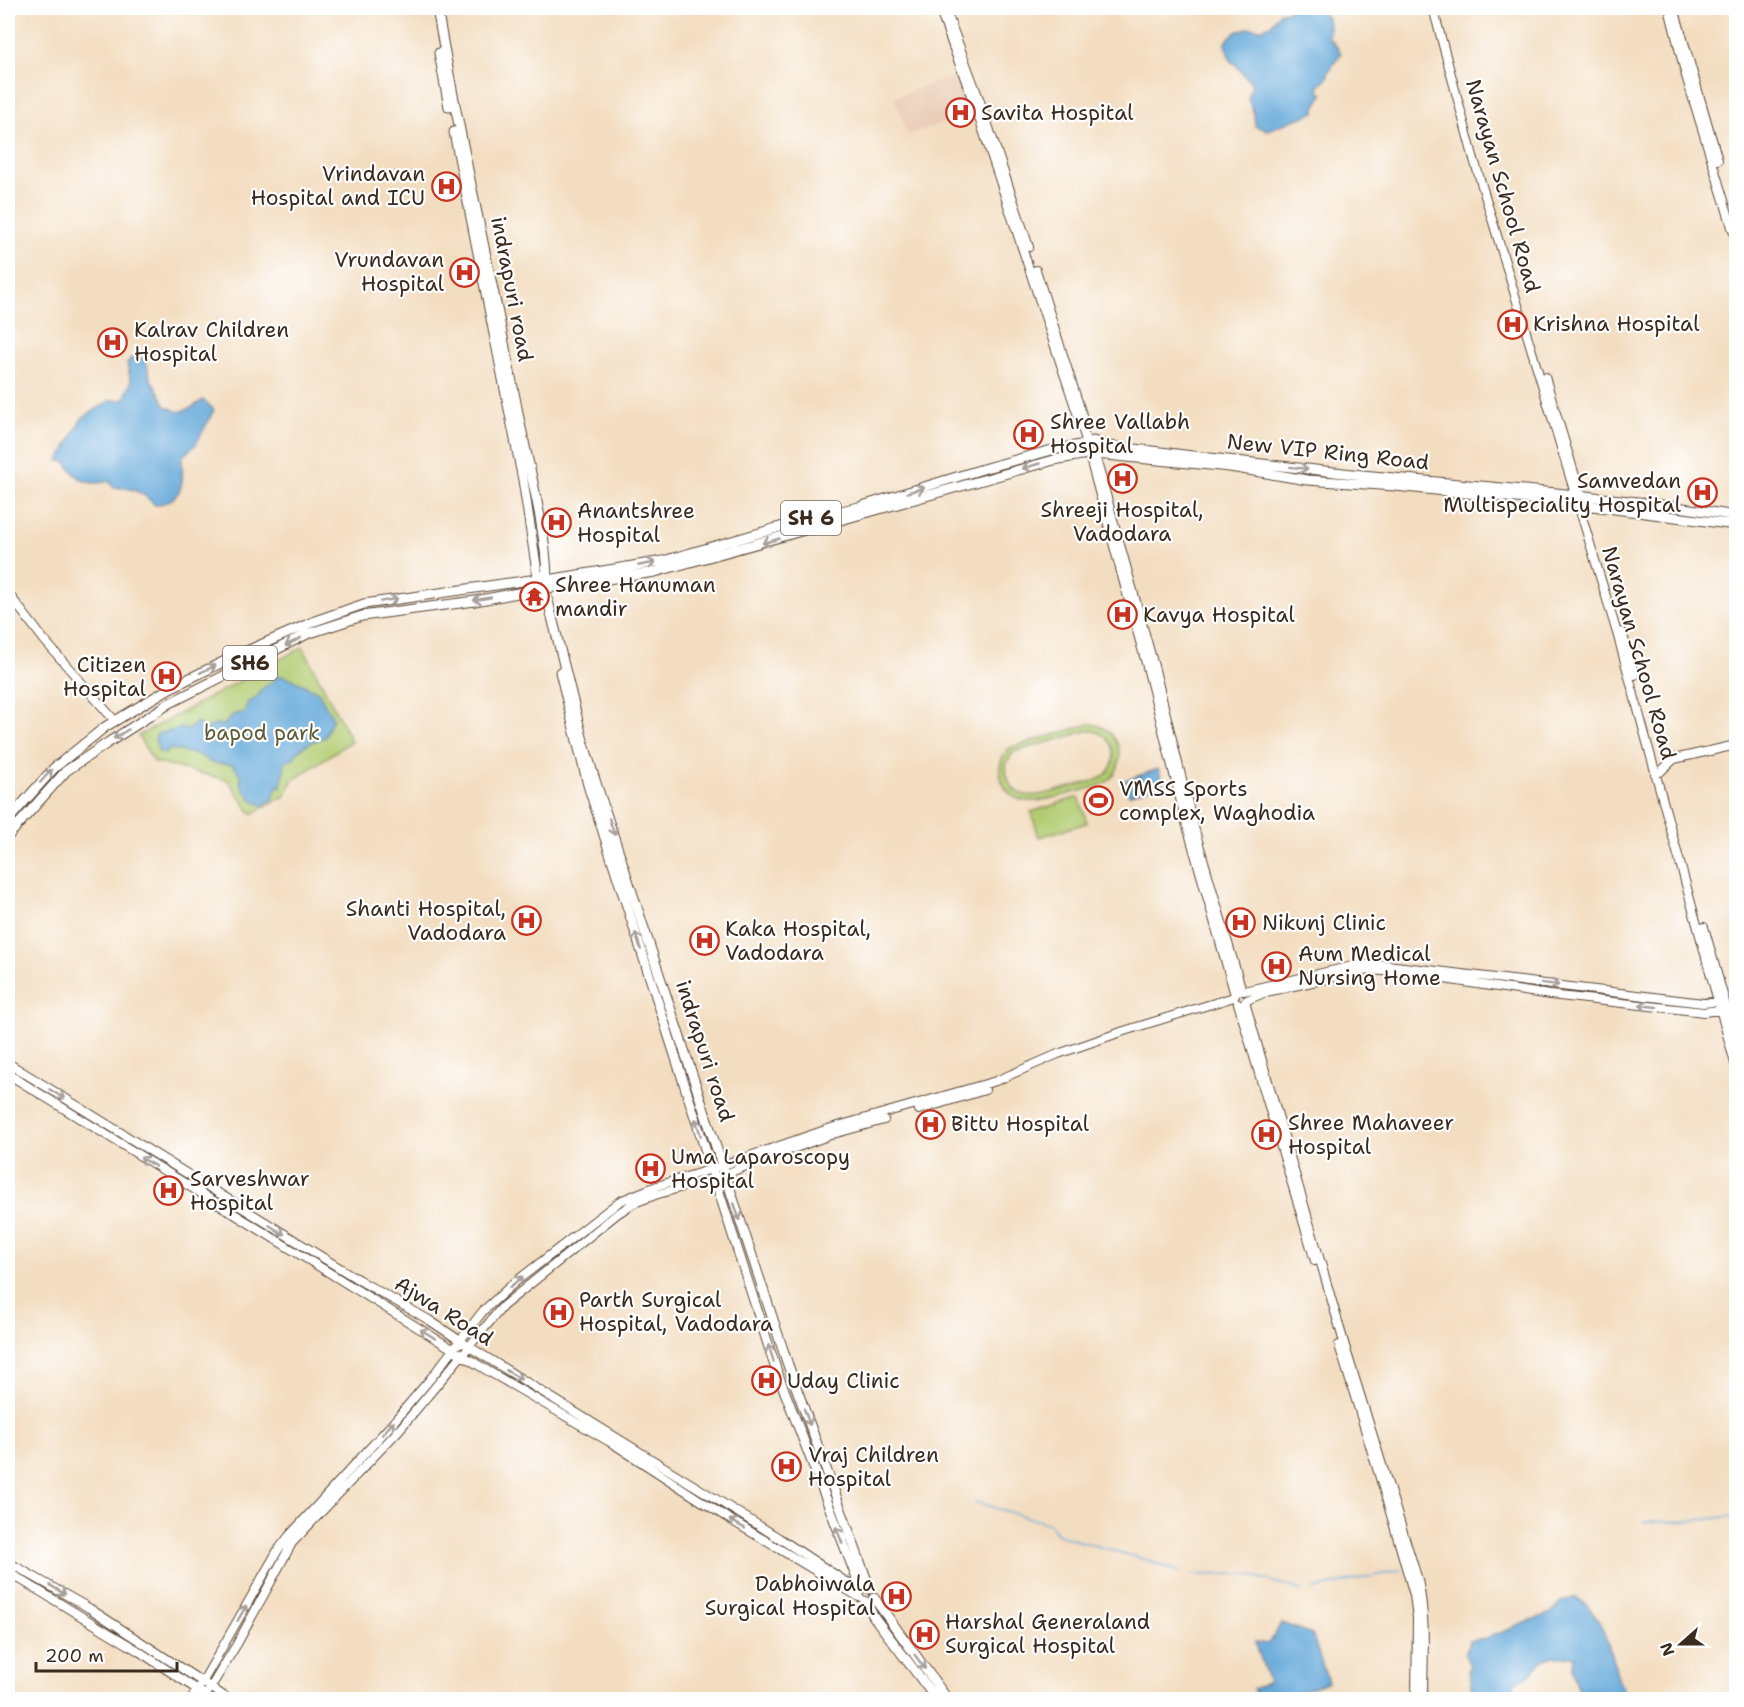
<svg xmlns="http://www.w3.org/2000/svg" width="1744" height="1707" font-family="'Shantell Sans',sans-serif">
<rect width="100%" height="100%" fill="#fff"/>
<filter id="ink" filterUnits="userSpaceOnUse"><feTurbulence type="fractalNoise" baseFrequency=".0167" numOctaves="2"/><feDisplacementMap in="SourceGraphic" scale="12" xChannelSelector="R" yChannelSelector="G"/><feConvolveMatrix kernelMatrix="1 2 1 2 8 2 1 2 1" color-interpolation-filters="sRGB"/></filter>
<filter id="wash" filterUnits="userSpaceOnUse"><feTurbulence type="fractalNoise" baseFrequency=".008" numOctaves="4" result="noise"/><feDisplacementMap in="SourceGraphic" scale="24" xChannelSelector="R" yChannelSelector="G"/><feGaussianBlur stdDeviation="1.35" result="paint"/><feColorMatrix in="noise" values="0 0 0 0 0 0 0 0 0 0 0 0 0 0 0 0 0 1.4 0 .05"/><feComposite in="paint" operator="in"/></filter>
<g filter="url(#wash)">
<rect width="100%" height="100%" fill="#f3ddc0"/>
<path fill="#eaceb7" d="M 960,74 L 973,113 L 908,135 L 894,97 Z"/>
<path fill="#b2cc72" stroke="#767b48" stroke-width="1.5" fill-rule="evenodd" d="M 303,647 L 351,741 L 292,781 L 285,796 L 252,814 L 228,780 L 154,762 L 138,736 Z
M 1090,724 C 1117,726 1130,759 1110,779 C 1102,787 1087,789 1076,792 C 1052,798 1014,814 1002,781 C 998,769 1000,756 1010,748 ZM 1090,730 C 1115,734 1122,761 1103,777 C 1093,782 1082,784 1071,787 C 1051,792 1017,807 1008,779 C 1004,769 1006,760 1014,752 Z
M 1079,797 L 1087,823 L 1039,837 L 1031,812 Z"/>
<path fill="#64a8d9" stroke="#50697c" stroke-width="1.5" d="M 1291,8 C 1314,7 1334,9 1328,38 L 1332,40 L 1341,53 L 1328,72 L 1328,77 L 1319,85 L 1319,92 L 1323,94 L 1315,107 L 1315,112 L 1268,130 L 1255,126 L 1254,114 L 1248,99 L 1252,84 L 1235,64 L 1231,62 L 1225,44 C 1231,32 1247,25 1260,29 L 1271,25 L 1280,12 L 1289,11 Z
M 141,357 C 151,367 146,368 151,379 C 156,389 162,395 165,406 L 179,412 L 191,408 L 203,400 L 214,410 L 196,444 L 182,457 C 183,482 185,500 155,505 C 144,493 130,486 114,488 L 109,481 C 89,487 77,480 66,462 L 59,461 L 82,418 L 111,400 L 124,400 L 131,382 L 127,364 L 131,358 Z
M 278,675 L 292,679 L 318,692 L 333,718 L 325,737 C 312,742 300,745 293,759 L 285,762 L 281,787 L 277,785 L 273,800 L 267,802 L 265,806 L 251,800 L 249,794 L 245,792 L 240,781 L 242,777 L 233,765 L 212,763 L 199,755 L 170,749 L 165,754 L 159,752 L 155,740 L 157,734 L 182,728 L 186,730 L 194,726 L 196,722 L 205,729 L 217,724 L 224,725 L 233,715 L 239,713 L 243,714 L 248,702 C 261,698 258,691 267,685 C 273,681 274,682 278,675 Z
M 1158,769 L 1163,783 L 1129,795 L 1124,781 Z
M 1575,1597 C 1610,1614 1610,1669 1627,1699 L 1564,1699 L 1571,1699 L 1579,1691 C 1575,1678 1570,1669 1575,1656 L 1558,1657 L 1554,1656 L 1543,1660 L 1531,1674 L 1513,1683 L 1519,1699 L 1474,1699 L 1468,1670 L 1470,1666 L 1465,1654 L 1469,1641 L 1487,1638 L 1551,1613 L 1563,1602 Z
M 1281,1623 L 1312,1634 L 1328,1682 L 1279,1699 L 1259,1699 L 1253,1689 L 1269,1682 L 1255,1642 L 1267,1644 L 1274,1637 Z"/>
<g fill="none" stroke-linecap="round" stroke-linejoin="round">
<path stroke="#64a8d9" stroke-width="1.5" d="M 975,1502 L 1050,1524 L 1058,1535 L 1150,1561 L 1179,1572
M 1645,1522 L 1689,1521 L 1736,1516
M 1193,1575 L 1247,1574 L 1301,1590
M 1314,1589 L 1401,1570"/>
</g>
</g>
<g filter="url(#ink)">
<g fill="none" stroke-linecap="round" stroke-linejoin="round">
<defs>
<path id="secondary" d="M 939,8 L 977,112 L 1087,443
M 945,8 L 981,104 L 1029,247
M 1433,8 L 1473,156 L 1617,633 L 1736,1067
M 1669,8 L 1686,76 L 1736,240
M 1674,8 L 1718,160
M 1036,270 L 1084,421
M 1545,377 L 1582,499
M 1089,455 L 1147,667 L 1187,826 L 1235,995
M 1095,455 L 1154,666 L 1193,824 L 1242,991
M 8,593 L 45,641 L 115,721
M 1622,632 L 1635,675
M 1655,774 L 1660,772 L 1674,759 L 1736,745
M 1704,927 L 1736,1041
M 1244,991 L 1357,965 L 1379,964 L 1703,1003 L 1724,1001
M 1247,1000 L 1266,992 L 1367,970 L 1398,972 L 1550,995 L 1704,1012 L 1726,1009
M 1245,1002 L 1347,1353 L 1418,1580 C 1427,1623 1423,1657 1423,1700
M 1238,1003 L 1315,1261
M 8,1063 L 364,1283 L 429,1320 L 468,1346 L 779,1538 L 860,1591
M 8,1074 L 488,1371 L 615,1445 L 726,1517 L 859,1597
M 919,1110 L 985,1090
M 1339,1345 L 1384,1491 L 1414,1595 L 1417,1618 L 1416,1700
M 8,1562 L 89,1608 L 230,1700
M 8,1572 L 137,1650 L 213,1700
M 191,1700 L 203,1681 L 278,1550 L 289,1536 L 391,1425 L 431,1378 L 483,1311 L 514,1283 L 620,1201 L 657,1186 L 712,1169 L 831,1128 L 996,1081 L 1058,1054 L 1124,1031 L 1234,997
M 203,1700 L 237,1644 L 292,1543 L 399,1430 L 503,1306 L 617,1214 L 634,1203 L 655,1195 L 714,1178 L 833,1134 L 884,1120"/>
<path id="primary" d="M 437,8 C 460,143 492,278 518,413 C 528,465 546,527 547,579
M 439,53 L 449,107
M 454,132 L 523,480 L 538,578
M 1095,442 L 1099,448 L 1098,453 L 1093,456 L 1089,455 L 1085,450 L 1085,446 L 1093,441 L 1109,446 C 1204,457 1299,469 1394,478 C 1508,489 1623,497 1736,516
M 1096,454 L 1230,467 L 1307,480 L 1395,486 L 1577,504 L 1736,525
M 548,580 L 663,561 L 818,516 L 859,507 L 986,468 L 1052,450 L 1086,444
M 546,588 L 655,572 L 1054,460 L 1087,454
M 545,589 L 582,737 L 595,780 L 788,1365 L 870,1589
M 560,672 L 588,785 L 776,1369 L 861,1589
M 8,820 L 54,768 L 105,727 L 170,688 L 233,657 L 315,621 L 364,604 L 537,579 L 542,576 L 548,580 L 547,587 L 539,589 L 536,586 L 537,579
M 8,836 L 66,771 L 109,742 L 170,703 L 307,634 L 362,616 L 475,601 L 539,589
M 874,1598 L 948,1700
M 865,1601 L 874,1617 L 937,1700"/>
</defs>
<use href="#secondary" stroke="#574536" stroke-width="10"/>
<use href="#primary" stroke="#574536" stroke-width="11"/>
<use href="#secondary" stroke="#fff" stroke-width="8"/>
<use href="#primary" stroke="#fff" stroke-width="9"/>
</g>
<defs><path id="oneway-shaft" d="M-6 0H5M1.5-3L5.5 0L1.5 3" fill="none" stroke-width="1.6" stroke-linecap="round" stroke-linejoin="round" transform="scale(1.5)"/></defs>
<g stroke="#a79f9a">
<use href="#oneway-shaft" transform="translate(1031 466) rotate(164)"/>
<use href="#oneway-shaft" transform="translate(1299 468) rotate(7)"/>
<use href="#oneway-shaft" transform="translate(916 490) rotate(-16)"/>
<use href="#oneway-shaft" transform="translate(771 541) rotate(164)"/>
<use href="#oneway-shaft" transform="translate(647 564) rotate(-11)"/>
<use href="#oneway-shaft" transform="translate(482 599) rotate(170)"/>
<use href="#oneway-shaft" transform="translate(389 600) rotate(-10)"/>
<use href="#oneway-shaft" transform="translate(293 642) rotate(153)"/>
<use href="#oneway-shaft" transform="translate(208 669) rotate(-26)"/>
<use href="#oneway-shaft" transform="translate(121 734) rotate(148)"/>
<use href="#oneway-shaft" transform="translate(46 776) rotate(-48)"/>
<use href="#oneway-shaft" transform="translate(612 827) rotate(71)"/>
<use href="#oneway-shaft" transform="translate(638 941) rotate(-108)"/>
<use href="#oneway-shaft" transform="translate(1550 984) rotate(7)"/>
<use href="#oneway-shaft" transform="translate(1648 1006) rotate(-174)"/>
<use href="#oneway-shaft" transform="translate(57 1094) rotate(32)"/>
<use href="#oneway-shaft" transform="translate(698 1127) rotate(-108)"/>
<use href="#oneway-shaft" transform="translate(148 1162) rotate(-149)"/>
<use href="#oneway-shaft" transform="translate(737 1212) rotate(72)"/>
<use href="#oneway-shaft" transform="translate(277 1230) rotate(32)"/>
<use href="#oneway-shaft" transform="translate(516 1282) rotate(-40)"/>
<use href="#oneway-shaft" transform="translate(428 1334) rotate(-148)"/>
<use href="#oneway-shaft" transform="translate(771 1353) rotate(-107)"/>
<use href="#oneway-shaft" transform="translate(514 1375) rotate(31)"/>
<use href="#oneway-shaft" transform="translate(807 1417) rotate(70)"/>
<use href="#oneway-shaft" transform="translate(388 1428) rotate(-48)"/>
<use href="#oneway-shaft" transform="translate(737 1524) rotate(-151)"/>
<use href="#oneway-shaft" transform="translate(839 1535) rotate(-112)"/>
<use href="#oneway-shaft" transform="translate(58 1590) rotate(31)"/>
<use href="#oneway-shaft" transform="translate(242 1613) rotate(-60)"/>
<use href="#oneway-shaft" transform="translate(920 1662) rotate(54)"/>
</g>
</g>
<defs>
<symbol id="hospital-ring" viewBox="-11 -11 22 22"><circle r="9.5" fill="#fff" stroke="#c8321e" stroke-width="1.5"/><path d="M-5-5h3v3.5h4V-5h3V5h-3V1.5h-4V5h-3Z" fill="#c8321e"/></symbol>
<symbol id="temple-ring" viewBox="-11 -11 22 22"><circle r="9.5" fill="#fff" stroke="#c8321e" stroke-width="1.5"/><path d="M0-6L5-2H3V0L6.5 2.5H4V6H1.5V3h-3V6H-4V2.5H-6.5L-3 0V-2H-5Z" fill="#c8321e"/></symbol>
<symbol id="stadium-ring" viewBox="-11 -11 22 22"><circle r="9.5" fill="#fff" stroke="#c8321e" stroke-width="1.5"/><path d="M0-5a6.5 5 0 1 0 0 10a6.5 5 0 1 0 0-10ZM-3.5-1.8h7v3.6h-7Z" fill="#c8321e"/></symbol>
</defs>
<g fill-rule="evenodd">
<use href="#hospital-ring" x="944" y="96" width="33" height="33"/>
<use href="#hospital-ring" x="430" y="170" width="33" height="33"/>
<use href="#hospital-ring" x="448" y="256" width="33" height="33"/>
<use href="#hospital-ring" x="1496" y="308" width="33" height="33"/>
<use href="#hospital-ring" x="96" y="326" width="33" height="33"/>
<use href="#hospital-ring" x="1012" y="418" width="33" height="33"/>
<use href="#hospital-ring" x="1106" y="462" width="33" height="33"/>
<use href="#hospital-ring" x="1686" y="476" width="33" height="33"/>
<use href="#hospital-ring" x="540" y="506" width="33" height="33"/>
<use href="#temple-ring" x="518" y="580" width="33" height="33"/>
<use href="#hospital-ring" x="1106" y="598" width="33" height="33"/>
<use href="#hospital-ring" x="150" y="660" width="33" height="33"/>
<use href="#stadium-ring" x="1082" y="784" width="33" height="33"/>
<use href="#hospital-ring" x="510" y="904" width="33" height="33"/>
<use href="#hospital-ring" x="1224" y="906" width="33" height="33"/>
<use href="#hospital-ring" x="688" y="924" width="33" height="33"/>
<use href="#hospital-ring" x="1260" y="950" width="33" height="33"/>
<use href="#hospital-ring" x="914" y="1108" width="33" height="33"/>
<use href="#hospital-ring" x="1250" y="1118" width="33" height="33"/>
<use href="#hospital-ring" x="634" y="1152" width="33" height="33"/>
<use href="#hospital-ring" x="152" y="1174" width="33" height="33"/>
<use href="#hospital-ring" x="542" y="1296" width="33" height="33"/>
<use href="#hospital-ring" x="750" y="1364" width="33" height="33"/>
<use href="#hospital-ring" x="770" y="1450" width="33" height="33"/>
<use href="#hospital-ring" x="880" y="1580" width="33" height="33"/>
<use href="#hospital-ring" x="908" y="1618" width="33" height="33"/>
</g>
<g text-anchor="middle" stroke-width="4.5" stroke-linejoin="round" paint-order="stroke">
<g fill="#fff" stroke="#766a62" stroke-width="1.5">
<rect x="781" y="501" width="60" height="34" rx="4.5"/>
<rect x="223" y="646" width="54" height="34" rx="4.5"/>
</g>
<g font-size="20" font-weight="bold" fill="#3b2a1e">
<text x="811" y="525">SH 6</text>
<text x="250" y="670">SH6</text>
</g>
<g font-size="21" fill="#3b2a1e" stroke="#fff" text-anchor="start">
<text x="981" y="120">Savita Hospital</text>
<text x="425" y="181" text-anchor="end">Vrindavan<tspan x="425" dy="24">Hospital and ICU</tspan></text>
<text x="444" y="267" text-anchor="end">Vrundavan<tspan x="444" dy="24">Hospital</tspan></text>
<text x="1533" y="331">Krishna Hospital</text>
<text x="134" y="337">Kalrav Children<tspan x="134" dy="24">Hospital</tspan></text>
<text x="1050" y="429">Shree Vallabh<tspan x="1050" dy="24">Hospital</tspan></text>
<text x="1681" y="488" text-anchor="end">Samvedan<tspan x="1681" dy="24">Multispeciality Hospital</tspan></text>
<text x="1122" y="517" text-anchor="middle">Shreeji Hospital,<tspan x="1122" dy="24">Vadodara</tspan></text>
<text x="577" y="518">Anantshree<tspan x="577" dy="24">Hospital</tspan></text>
<text x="555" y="592">Shree Hanuman<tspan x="555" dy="24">mandir</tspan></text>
<text x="1143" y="622">Kavya Hospital</text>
<text x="146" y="672" text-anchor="end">Citizen<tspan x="146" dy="24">Hospital</tspan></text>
<text x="1119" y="796">VMSS Sports<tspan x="1119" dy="24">complex, Waghodia</tspan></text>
<text x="506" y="916" text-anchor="end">Shanti Hospital,<tspan x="506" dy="24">Vadodara</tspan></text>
<text x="1262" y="930">Nikunj Clinic</text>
<text x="725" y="936">Kaka Hospital,<tspan x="725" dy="24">Vadodara</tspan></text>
<text x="1298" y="961">Aum Medical<tspan x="1298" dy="24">Nursing Home</tspan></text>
<text x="1288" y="1130">Shree Mahaveer<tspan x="1288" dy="24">Hospital</tspan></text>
<text x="951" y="1131">Bittu Hospital</text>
<text x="671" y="1164">Uma Laparoscopy<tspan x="671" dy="24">Hospital</tspan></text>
<text x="190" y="1186">Sarveshwar<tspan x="190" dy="24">Hospital</tspan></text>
<text x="579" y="1307">Parth Surgical<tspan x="579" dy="24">Hospital, Vadodara</tspan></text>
<text x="787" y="1388">Uday Clinic</text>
<text x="808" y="1462">Vraj Children<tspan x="808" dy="24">Hospital</tspan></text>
<text x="875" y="1591" text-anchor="end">Dabhoiwala<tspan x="875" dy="24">Surgical Hospital</tspan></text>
<text x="945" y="1629">Harshal Generaland<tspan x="945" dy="24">Surgical Hospital</tspan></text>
</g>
<g font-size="21" fill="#3b2a1e" stroke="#fff">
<text transform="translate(1503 186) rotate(74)" y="7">Narayan School Road</text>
<text transform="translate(512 289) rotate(79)" y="7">indrapuri road</text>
<text transform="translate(1328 452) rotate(6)" y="7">New VIP Ring Road</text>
<text transform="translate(1639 653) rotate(74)" y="7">Narayan School Road</text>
<text transform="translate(705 1051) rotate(72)" y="7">indrapuri road</text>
<text transform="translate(444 1311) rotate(32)" y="7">Ajwa Road</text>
</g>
<g font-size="21" fill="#5f5b37" stroke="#fff">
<text x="262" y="740">bapod park</text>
</g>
</g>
<rect width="1744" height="1707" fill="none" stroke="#fff" stroke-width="30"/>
<g transform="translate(1681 1644) rotate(249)" stroke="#ffffff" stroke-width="4.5" paint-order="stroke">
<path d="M0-4.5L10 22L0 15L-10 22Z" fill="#3b2a1e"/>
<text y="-9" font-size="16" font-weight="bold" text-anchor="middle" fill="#3b2a1e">N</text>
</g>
<path d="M36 1662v9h141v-9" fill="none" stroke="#3b2a1e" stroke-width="3"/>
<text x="45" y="1662" font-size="18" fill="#3b2a1e" stroke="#ffffff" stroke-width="4.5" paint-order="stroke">200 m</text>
</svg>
